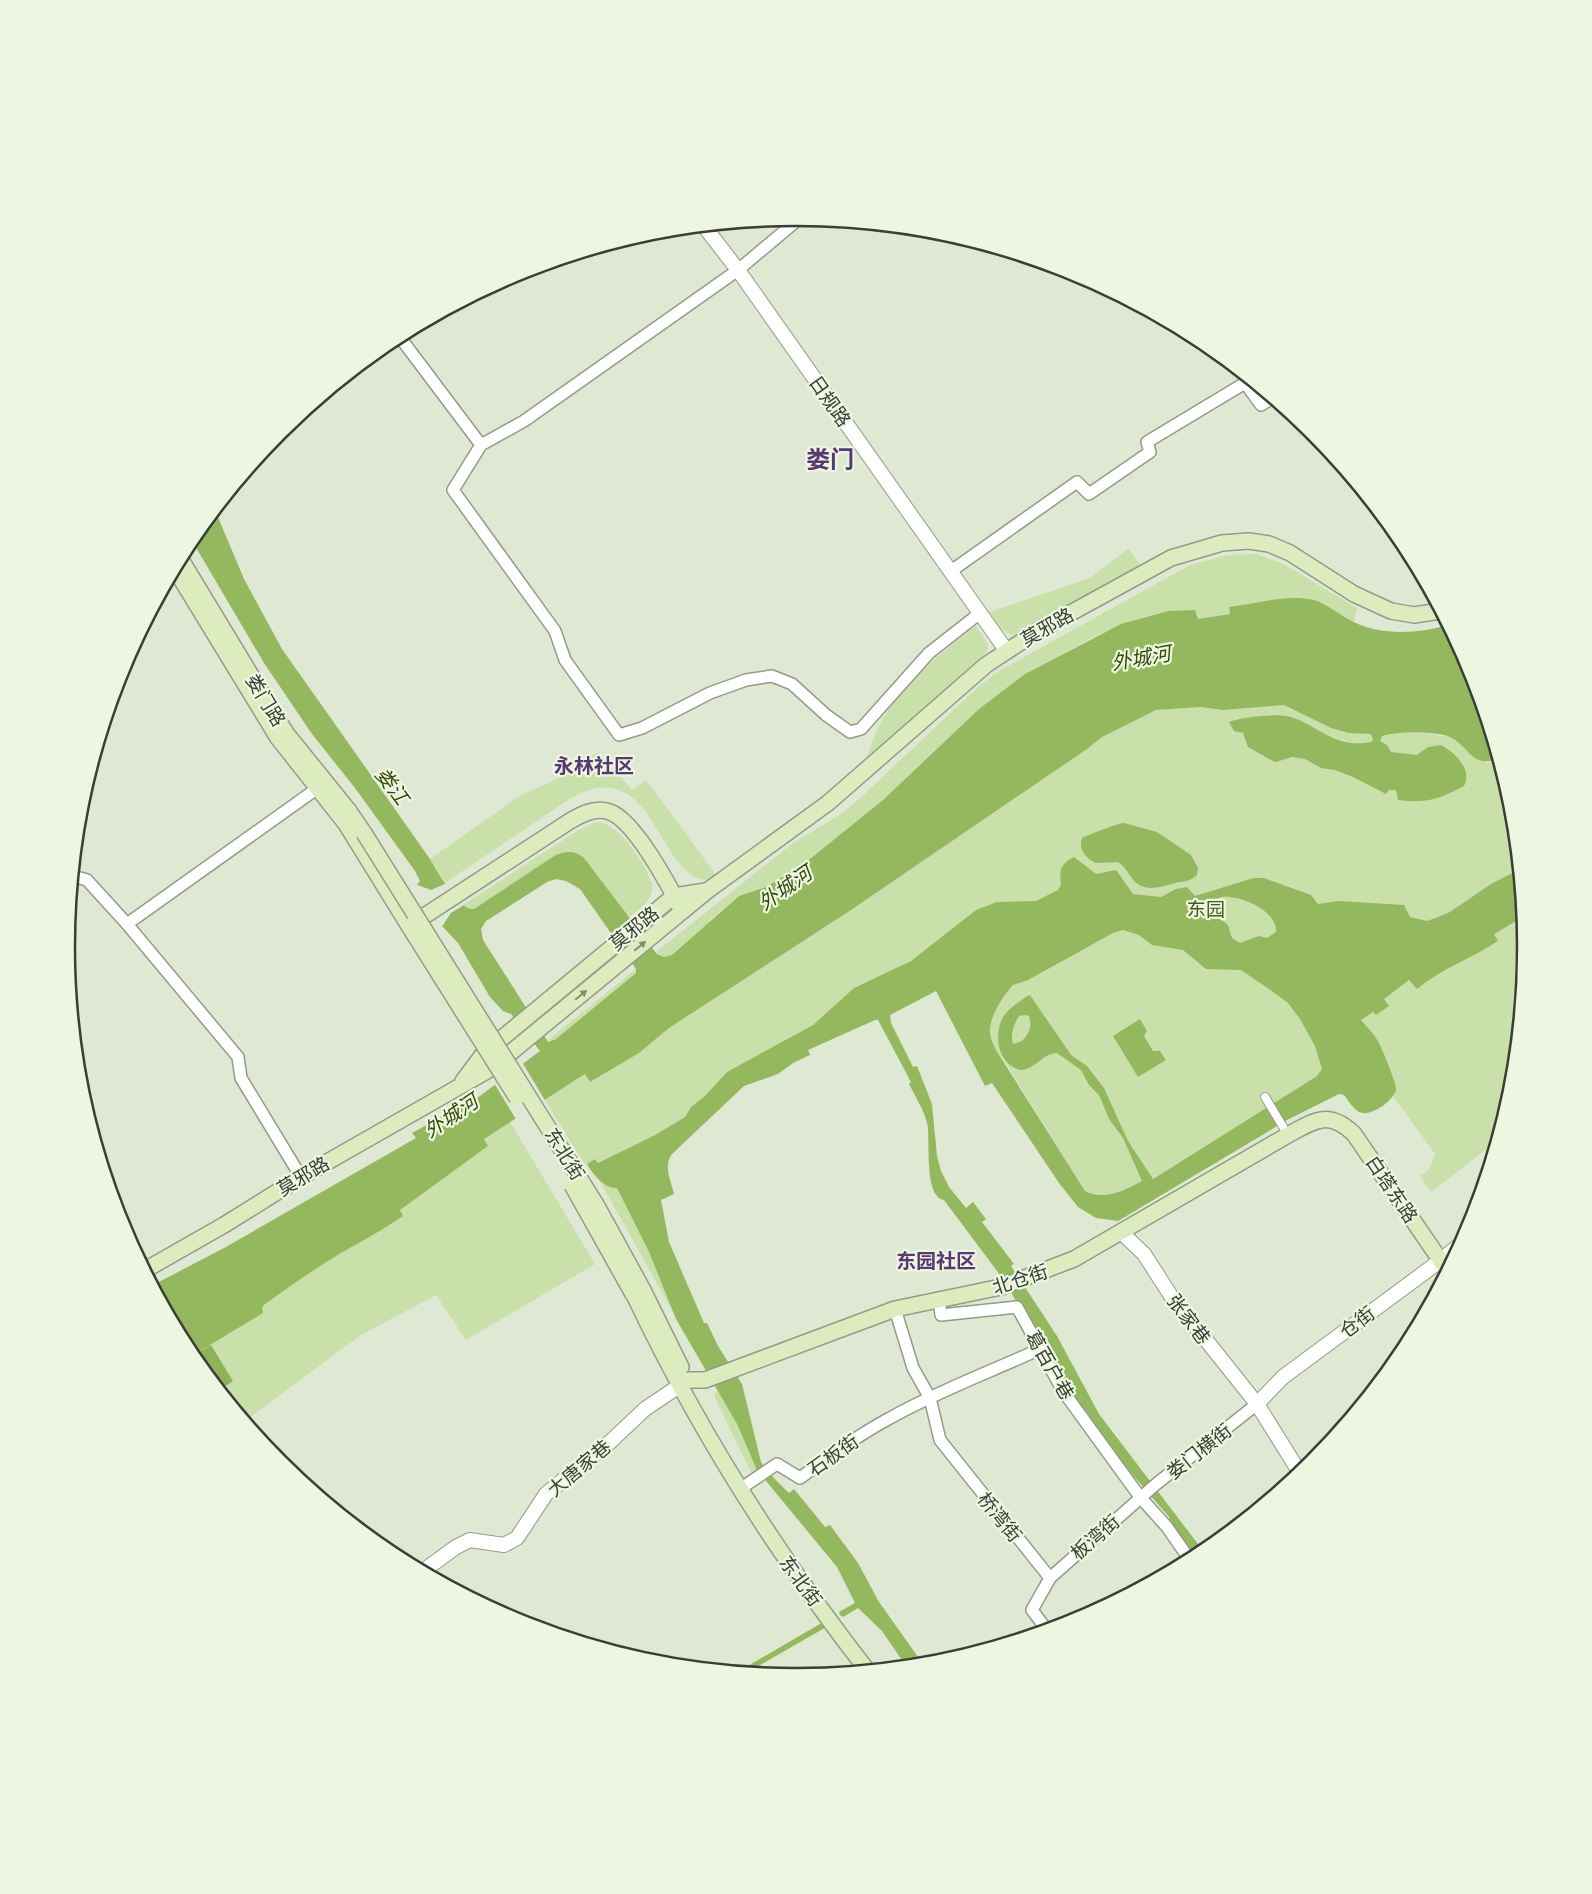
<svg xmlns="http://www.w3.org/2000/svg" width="1592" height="1894" font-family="Signika,'Noto Sans SC',sans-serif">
<rect width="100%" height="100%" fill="#dee8d3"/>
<path fill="#c9e0ab" d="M 1128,549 L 1141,565 L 1018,634 C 1003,637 997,623 990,612 L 1090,578 Z
M 1257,554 L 1285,565 L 1357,608 L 1354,622 L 1327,608 L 1322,603 L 1229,608 L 1230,614 L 1198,619 L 1168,611 L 1144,617 L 1097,635 L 1025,674 L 979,709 L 883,800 L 805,863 L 766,887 L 739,896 L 710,920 L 706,928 L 671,956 L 664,957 L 656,952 L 793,843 L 835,818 L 856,802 L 979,686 L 999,671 L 1190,565 L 1228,555 Z
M 976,626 L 988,644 L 987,652 L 865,763 C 870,749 875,733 882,720 C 905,681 941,653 976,626 Z
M 1284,705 L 1331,728 L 1348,733 L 1422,733 L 1451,737 L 1486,763 L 1498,760 L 1512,805 L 1526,947 L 1512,1090 L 1492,1153 L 1488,1148 L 1431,1192 L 1420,1176 L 1429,1170 L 1435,1154 L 1393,1096 L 1317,1076 L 1152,1179 L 1111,1194 L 1097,1195 L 1085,1191 L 1007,1065 L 923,953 L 893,971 L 860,984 L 813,1025 L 727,1072 L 705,1096 L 691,1107 L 685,1117 L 655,1135 L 598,1163 L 595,1159 L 585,1165 L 545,1100 L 586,1074 L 590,1082 L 639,1053 L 669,1028 L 851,910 L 1087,749 L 1102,737 L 1156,710 L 1201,707 L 1223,710 Z
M 598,752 L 632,790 L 646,780 L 716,875 L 707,880 C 657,878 655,751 571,798 L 445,883 L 430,859 L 521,795 L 553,781 Z
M 596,822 C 619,822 645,864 652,883 C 654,899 642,908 630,916 L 554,856 L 479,906 L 472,910 L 463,905 L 577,831 Z
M 636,969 L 636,976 L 556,1039 L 547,1041 Z
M 510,1122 L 595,1264 L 466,1340 L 436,1295 L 361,1335 L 245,1421 L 220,1390 L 233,1381 L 211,1345 L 262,1313 L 262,1308 L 264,1305 C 289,1287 314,1269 340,1253 C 361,1241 383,1231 403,1216 L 399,1210 L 488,1146 L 484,1139 Z
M 598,1178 L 608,1186 L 617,1188 L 649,1252 L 673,1312 Z
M 717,1390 L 737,1424 L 759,1473 L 754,1475 L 750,1470 L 716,1400 L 715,1395 Z"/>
<path fill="#8fb35a" d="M 211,1345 L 233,1381 L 220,1390 L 192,1356 Z"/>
<path fill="#94b85e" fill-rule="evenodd" d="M 215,510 L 244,579 L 282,649 L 430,859 C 437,871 459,911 474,909 L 554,856 C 565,851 575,850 584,858 L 657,954 L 664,957 L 672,955 L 739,896 L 766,887 L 805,863 L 883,800 L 979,709 L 1025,674 L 1121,624 L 1168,611 L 1195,610 L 1198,619 L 1230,614 L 1229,607 C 1256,604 1287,594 1313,600 C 1322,601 1340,615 1350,620 C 1378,636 1418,634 1448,625 L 1470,668 L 1498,760 C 1470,766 1472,750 1452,738 C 1442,731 1393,731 1382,736 L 1380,741 L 1387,745 L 1391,752 L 1417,755 L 1428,747 L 1441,745 C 1454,752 1473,769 1464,786 C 1439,799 1426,804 1398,800 L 1396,790 L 1389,790 L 1386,794 L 1353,777 L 1335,770 L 1321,768 L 1305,759 L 1292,757 L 1276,762 L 1271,760 L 1248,747 L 1243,733 L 1234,731 L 1229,722 C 1241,717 1277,713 1291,717 C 1321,727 1335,749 1371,742 L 1373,740 L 1371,734 L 1348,733 L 1331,728 L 1284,705 L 1223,710 L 1201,707 L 1156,710 L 1102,737 L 1087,749 L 851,910 L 669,1028 L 639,1053 L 590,1082 L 585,1074 L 484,1139 L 488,1146 L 400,1210 L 403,1216 C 383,1230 362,1241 341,1253 C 314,1269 289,1287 264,1305 L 262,1308 L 263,1313 L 192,1356 L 153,1285 L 224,1248 L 416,1138 L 412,1133 L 480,1096 L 540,1051 L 511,1014 L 503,1011 L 490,997 L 458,943 L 442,926 L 416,886 L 420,881 L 415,871 L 355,788 L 312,734 L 264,663 L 191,539 ZM 556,879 L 566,881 L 580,889 L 636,969 L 636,973 L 556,1039 L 548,1042 L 483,940 L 481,929 L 486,921 L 547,882 Z
M 1124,823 L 1157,832 L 1191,855 L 1198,868 L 1197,875 C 1190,882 1183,881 1175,883 C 1160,887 1142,894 1131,877 C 1127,871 1124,866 1118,862 L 1096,863 C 1086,859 1078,849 1082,838 C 1088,835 1118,823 1124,823 Z
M 1074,857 L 1096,874 L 1116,870 L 1133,894 L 1161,897 L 1176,889 L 1187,887 L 1195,896 L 1254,878 L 1264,878 L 1311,895 L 1318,904 L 1338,901 L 1404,905 L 1410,917 L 1427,921 L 1438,917 L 1450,912 L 1491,884 L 1518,870 L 1523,917 L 1494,934 L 1498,941 C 1471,959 1442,968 1417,989 L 1409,980 L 1384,999 L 1389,1006 L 1376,1015 L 1373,1012 L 1361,1020 C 1366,1026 1372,1032 1376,1038 C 1381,1045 1396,1082 1396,1089 C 1395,1100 1370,1118 1359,1112 C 1353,1109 1348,1100 1344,1095 L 1339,1094 L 1289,1119 L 1118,1221 L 1096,1218 L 1078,1207 L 1059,1183 L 992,1083 L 985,1086 L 936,991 L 890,1015 L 891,1023 L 913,1067 L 917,1066 L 932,1104 L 937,1156 L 941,1171 L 949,1187 L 966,1208 L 973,1202 L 986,1219 L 982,1222 L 1014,1264 L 1011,1266 L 1057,1336 L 1099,1414 L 1204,1552 L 1195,1557 L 1167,1521 L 1170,1518 L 1119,1459 L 1072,1395 L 1003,1279 L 944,1200 C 923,1196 931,1139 927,1123 C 924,1110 915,1096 909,1084 L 911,1082 L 878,1020 L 875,1020 L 808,1050 L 810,1055 L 793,1063 L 778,1074 L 744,1086 L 672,1154 C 663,1166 671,1181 674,1194 L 661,1200 L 669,1242 L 704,1323 L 707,1323 L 718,1346 L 742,1384 L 761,1462 C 765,1470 781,1485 789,1493 L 794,1489 L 825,1527 L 830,1525 L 858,1563 L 879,1602 L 923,1664 L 906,1666 L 882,1631 L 858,1608 L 843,1617 L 840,1615 L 839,1612 L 855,1603 L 837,1567 L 757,1470 L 737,1424 L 676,1319 L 649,1252 L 617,1188 C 603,1188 593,1174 587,1164 L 595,1159 L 598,1163 L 655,1135 L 685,1117 L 691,1107 L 705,1096 L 727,1072 L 813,1025 L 854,988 L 911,961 L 976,910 L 997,902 L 1036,901 L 1058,890 L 1061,885 C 1059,871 1060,864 1074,857 ZM 1222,897 C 1240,895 1278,911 1276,932 L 1267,938 L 1259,936 L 1240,943 L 1232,938 L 1228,925 L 1201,904 ZM 1123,930 L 1139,935 L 1152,945 L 1183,950 L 1206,969 L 1241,970 L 1269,989 L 1288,1003 L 1300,1019 L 1315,1046 L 1322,1069 L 1317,1076 L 1153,1179 L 1128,1141 L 1104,1088 L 1087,1066 L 1071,1055 L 1030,995 L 1027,996 C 1019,1002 1009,1008 1003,1017 C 993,1035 998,1065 1021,1070 C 1036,1069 1043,1053 1057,1053 L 1081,1070 L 1089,1085 L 1099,1095 L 1109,1119 L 1123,1138 L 1142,1181 C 1125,1190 1104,1201 1085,1191 L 996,1050 C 993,1044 990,1038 990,1031 C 989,1018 1004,994 1013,985 L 1028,980 L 1113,933 ZM 1025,1015 L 1029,1016 C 1032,1026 1030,1033 1022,1041 L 1013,1044 C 1010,1034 1014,1024 1019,1016 Z
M 1140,1019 L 1147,1031 L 1144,1036 L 1153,1051 L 1160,1051 L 1166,1060 L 1138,1077 L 1113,1036 Z
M 825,1621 L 828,1626 L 748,1672 L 739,1671 Z"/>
<path fill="#dee8d3" d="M 447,883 L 464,905 L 451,913 L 441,928 L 414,886 L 415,884 L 431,890 Z
M 522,1062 L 546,1102 L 517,1121 L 494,1083 Z"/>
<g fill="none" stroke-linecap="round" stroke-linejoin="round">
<defs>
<path id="pedestrian" d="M 1265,1097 L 1288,1135"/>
<path id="minor" d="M 399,336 L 481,445 L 524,421 L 738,270 L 800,218
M 481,445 L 453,490 L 555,631 L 565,660 L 619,735 L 642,728 L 710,693 L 746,680 L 772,676 L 792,684 L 826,715 L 850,732 L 861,729 L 929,653 L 980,613
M 951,571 L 1077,482 L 1089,494 L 1150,452 L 1147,442 L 1245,383 L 1261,405 L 1272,398
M 73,876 L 87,880 L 127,924 L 238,1057 L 241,1078 L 301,1177
M 127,924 L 322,785
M 939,1299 L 941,1315 L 1017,1307 L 1063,1391 L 1140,1497 L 1167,1527 L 1190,1560
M 895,1309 L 913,1368 L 930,1398 L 940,1440 L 1050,1578 L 1032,1610 L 1047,1630
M 740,1489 L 777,1464 L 800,1478 C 829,1457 858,1435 890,1418 C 938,1391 990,1372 1040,1349
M 1050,1578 L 1155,1485 L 1257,1404"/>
<path id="tertiary" d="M 704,226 L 738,270 L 1006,650
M 1122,1233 L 1144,1254 L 1171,1296 L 1257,1404 L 1300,1473
M 1257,1404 L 1283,1377 L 1440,1261 L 1462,1243
M 423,1571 L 456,1547 L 470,1540 L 504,1545 L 517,1538 L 546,1494 L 609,1443 L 645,1409 L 688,1380"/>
<path id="secondary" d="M 180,558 L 286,733 L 349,811 L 364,833
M 175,569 L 278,738 L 346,824 L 409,926 L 570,821 C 582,814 596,807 610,812 C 635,821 670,887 682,911
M 463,1081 L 484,1053 L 674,896 L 706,891
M 145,1270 L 224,1225 L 301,1177 L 492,1068 L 707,891 L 828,803 L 986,665 L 1036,632 L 1171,558 L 1222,543 L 1249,541 L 1269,544 L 1290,553 L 1354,594 L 1391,611 L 1414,615 L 1440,611
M 643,1290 L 681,1367
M 634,1295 C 698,1430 775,1552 867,1670
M 688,1380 L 705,1380 L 895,1309 L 1001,1287 L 1074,1259 L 1288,1135 C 1315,1120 1329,1110 1354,1134 L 1447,1270"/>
</defs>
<use href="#pedestrian" stroke="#939c88" stroke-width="10"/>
<use href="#minor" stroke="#939c88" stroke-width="14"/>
<use href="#tertiary" stroke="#939c88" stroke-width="16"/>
<use href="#secondary" stroke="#939c88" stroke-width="18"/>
<use href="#pedestrian" stroke="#fff" stroke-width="8"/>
<use href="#minor" stroke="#fff" stroke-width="11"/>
<use href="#tertiary" stroke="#fff" stroke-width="14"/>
<use href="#secondary" stroke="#ddecbf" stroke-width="15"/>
<defs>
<path id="secondary-bridge" d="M 364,833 L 597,1206 L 643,1290
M 409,926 L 517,1098
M 572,1185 L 633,1294"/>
</defs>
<use href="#secondary-bridge" stroke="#939c88" stroke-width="18" stroke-linecap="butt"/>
<use href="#secondary-bridge" stroke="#ddecbf" stroke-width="15"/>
</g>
<defs><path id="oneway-solid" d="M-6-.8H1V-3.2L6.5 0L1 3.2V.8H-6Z" transform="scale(1.25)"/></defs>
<g fill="#838c73">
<use href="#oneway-solid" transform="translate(640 946) rotate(-40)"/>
<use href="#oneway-solid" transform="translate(581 995) rotate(-39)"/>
</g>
<g text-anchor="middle" stroke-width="4.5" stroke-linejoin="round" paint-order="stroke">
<g font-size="19" fill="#3a3e35" stroke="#ecf6e0">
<text transform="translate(830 401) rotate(55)" y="7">日规路</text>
<text transform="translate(1047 627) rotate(-30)" y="7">莫邪路</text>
<text transform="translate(266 700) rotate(59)" y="7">娄门路</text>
<text transform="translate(634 928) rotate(-39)" y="7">莫邪路</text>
<text transform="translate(565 1154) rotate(58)" y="7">东北街</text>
<text transform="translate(303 1176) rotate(-31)" y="7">莫邪路</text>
<text transform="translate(1392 1189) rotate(56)" y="7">白塔东路</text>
<text transform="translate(1020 1279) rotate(-18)" y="7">北仓街</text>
<text transform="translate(1189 1319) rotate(53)" y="7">张家巷</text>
<text transform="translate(1357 1322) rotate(-37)" y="7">仓街</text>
<text transform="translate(1050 1365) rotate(60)" y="7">葛百户巷</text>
<text transform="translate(1199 1451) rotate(-38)" y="7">娄门横街</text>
<text transform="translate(833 1455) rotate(-35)" y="7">石板街</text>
<text transform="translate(579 1468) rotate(-40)" y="7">大唐家巷</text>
<text transform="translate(1000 1517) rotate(51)" y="7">桥湾街</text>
<text transform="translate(1095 1537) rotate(-41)" y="7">板湾街</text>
<text transform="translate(801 1581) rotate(54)" y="7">东北街</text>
</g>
<g font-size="19" fill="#445b1c" stroke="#ecf6e0">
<text x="1206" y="916">东园</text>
</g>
<g font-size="20" font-style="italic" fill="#344a07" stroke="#ecf6e0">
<text transform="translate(1141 658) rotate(-10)" y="7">外城河</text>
<text transform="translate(392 786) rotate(53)" y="7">娄江</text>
<text transform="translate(785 888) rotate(-35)" y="7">外城河</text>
<text transform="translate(451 1116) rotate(-34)" y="7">外城河</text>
</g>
<g font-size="20" font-weight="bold" fill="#583873" stroke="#ecf6e0">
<text x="594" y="773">永林社区</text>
<text x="936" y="1268">东园社区</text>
</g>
<g font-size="24" font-weight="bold" fill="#583873" stroke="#ecf6e0">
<text x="830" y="468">娄门</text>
</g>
</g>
<path d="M0 0H1592V1894H0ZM75 947a721 721 0 1 1 1442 0a721 721 0 1 1-1442 0Z" fill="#ecf6e0" fill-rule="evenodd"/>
<path fill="none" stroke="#3a3e35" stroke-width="2.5" d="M75 947a721 721 0 1 1 1442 0a721 721 0 1 1-1442 0Z"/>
</svg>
